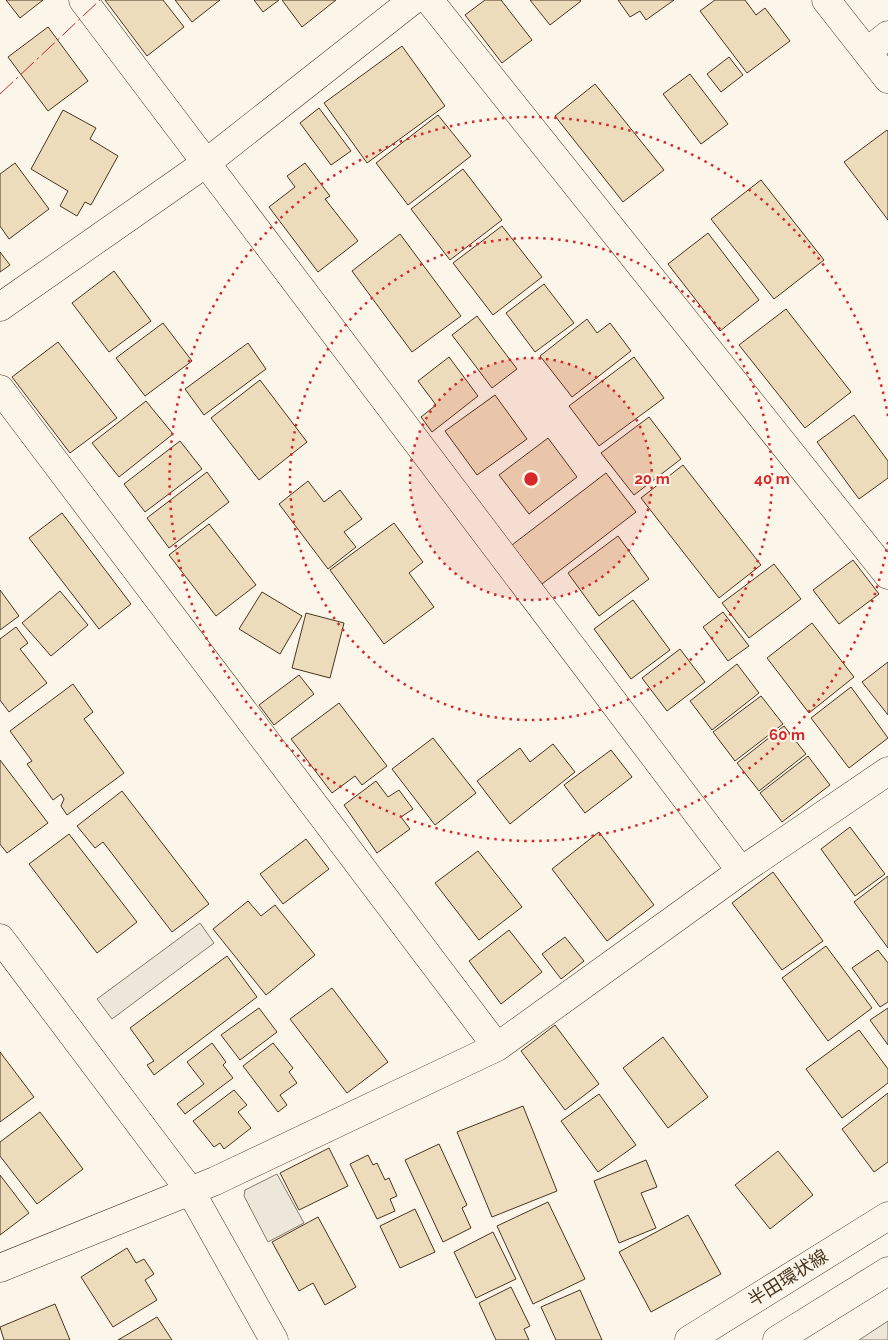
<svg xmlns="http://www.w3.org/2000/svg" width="888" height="1340" font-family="Raleway,'Noto Sans JP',sans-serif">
<rect width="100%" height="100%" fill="#fbf6e9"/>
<path fill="#ede7d9" stroke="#887966" d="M 200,923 L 214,943 L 112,1019 L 97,999 Z
M 277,1174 L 304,1223 L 268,1242 L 244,1196 L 245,1190 Z
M 888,1321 L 888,1340 L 859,1340 Z"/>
<path fill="#ecdcbc" stroke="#4a3520" d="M 6,0 L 43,0 L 20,18 Z
M 105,0 L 163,0 L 184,27 L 147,56 Z
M 175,0 L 220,0 L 192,22 Z
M 254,0 L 279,0 L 263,12 Z
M 282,0 L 336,0 L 302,27 Z
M 485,0 L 501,0 L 532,40 L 502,63 L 465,15 Z
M 530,0 L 580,0 L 581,1 L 550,25 Z
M 618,0 L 674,0 L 646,20 L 640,11 L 630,17 Z
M 715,0 L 745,0 L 756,15 L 765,8 L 790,41 L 747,73 L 700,11 Z
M 48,27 L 88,81 L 48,111 L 8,57 Z
M 402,46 L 445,106 L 367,163 L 324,103 Z
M 729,57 L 743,75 L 721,92 L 707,74 Z
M 690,74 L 728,124 L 701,144 L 663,94 Z
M 595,84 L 664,170 L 623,202 L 555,116 Z
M 319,108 L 351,151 L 331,165 L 300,123 Z
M 63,110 L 96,128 L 90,139 L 118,156 L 91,205 L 85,202 L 77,216 L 60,206 L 68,191 L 31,169 Z
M 438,115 L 471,156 L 408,205 L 376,163 Z
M 887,130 L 888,132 L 888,220 L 844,162 Z
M 15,163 L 49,209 L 9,239 L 0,226 L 0,174 Z
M 305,163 L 330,196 L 325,199 L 358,241 L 318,272 L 269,207 L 295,187 L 287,176 Z
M 463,169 L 502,220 L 450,260 L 411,209 Z
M 761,180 L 824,260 L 774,299 L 711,219 Z
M 502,226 L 542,277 L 493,315 L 453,263 Z
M 708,233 L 759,300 L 720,331 L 668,264 Z
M 400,234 L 461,316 L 412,352 L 352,271 Z
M 0,252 L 10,265 L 0,272 Z
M 114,271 L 151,321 L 109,352 L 72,303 Z
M 544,284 L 574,323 L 535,352 L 506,313 Z
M 786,309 L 851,392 L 805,428 L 739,345 Z
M 477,316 L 517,369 L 492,388 L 452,335 Z
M 587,319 L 597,333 L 610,323 L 631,351 L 572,397 L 540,356 Z
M 163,323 L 192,361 L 145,396 L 116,358 Z
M 58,342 L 117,418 L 70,453 L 12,377 Z
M 248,343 L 266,369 L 204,415 L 185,389 Z
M 449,357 L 478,396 L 432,432 L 421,417 L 436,405 L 418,381 Z
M 634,357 L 664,398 L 599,446 L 569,406 Z
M 260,380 L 307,442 L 259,480 L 211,418 Z
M 495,395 L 527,439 L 477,475 L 445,431 Z
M 146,401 L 173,434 L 119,477 L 92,443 Z
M 854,415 L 888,461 L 888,478 L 859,499 L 817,442 Z
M 649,417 L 681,459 L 634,495 L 601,453 Z
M 548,438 L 577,477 L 529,514 L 499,475 Z
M 180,441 L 202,469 L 145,512 L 124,484 Z
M 683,465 L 761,565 L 719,598 L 641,498 Z
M 207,472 L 229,502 L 169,548 L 147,518 Z
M 606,473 L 636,512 L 542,584 L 512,545 Z
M 308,481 L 324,502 L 340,490 L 362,519 L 344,532 L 356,547 L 328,569 L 279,504 Z
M 62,513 L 131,604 L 99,629 L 29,538 Z
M 394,523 L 423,562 L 409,573 L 434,607 L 384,644 L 330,570 Z
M 209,524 L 256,585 L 216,616 L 169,555 Z
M 618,536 L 649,579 L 599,616 L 568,573 Z
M 853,560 L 879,594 L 839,624 L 813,590 Z
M 774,564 L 801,599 L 749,638 L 722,603 Z
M 0,590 L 19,616 L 0,630 Z
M 60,591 L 88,625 L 51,656 L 22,623 Z
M 262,592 L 302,616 L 280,654 L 239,629 Z
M 633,600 L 670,650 L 631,679 L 594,629 Z
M 723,612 L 749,646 L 728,661 L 703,627 Z
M 306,613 L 344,623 L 330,678 L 292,668 Z
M 812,623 L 854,677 L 809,713 L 767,658 Z
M 16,627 L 28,643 L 20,649 L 47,683 L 9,712 L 0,700 L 0,639 Z
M 680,649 L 705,682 L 667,711 L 642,678 Z
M 888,662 L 888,715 L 862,682 Z
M 737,664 L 759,693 L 712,730 L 690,701 Z
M 299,675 L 314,694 L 274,725 L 259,705 Z
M 73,684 L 93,712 L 84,719 L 124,773 L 67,815 L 61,806 L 64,799 L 61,794 L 53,800 L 27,764 L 32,761 L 10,731 Z
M 851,687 L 888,738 L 849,768 L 811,718 Z
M 761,696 L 783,724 L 735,761 L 713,732 Z
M 339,703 L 387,766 L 362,785 L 355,776 L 332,793 L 291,739 Z
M 784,726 L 806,754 L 759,791 L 737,763 Z
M 433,738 L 476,793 L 435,825 L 392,769 Z
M 553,744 L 575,772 L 510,824 L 477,781 L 520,748 L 530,762 Z
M 611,750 L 632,777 L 585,813 L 564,785 Z
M 808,756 L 830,785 L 782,822 L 760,793 Z
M 0,760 L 48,823 L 7,853 L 0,844 Z
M 376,781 L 388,797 L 399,790 L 413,809 L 401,817 L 410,829 L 377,853 L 344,805 Z
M 122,791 L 209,904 L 172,932 L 103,842 L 95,848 L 77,826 Z
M 850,827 L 885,874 L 855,896 L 821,849 Z
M 599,832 L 654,905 L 607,941 L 552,869 Z
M 69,834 L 137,922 L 97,953 L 29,864 Z
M 306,839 L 329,869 L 283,904 L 260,874 Z
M 478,851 L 522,907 L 479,940 L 435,883 Z
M 773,872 L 823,941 L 782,970 L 732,903 Z
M 888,876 L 888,948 L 854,902 Z
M 248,901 L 261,916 L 275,905 L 315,955 L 266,995 L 213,929 Z
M 509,930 L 542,972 L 501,1004 L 469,961 Z
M 565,937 L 584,961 L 561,979 L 542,954 Z
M 826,946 L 872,1008 L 828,1041 L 782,978 Z
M 878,950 L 888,963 L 888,1002 L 880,1007 L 852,968 Z
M 227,956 L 257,997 L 154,1075 L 147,1065 L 154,1061 L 130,1028 Z
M 332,988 L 388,1062 L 347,1093 L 290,1019 Z
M 259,1008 L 277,1032 L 240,1060 L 221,1035 Z
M 888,1008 L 888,1045 L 870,1020 Z
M 555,1025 L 599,1084 L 565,1110 L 521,1051 Z
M 859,1030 L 888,1069 L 888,1083 L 842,1118 L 806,1069 Z
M 663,1037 L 708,1097 L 668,1128 L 623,1068 Z
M 212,1043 L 226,1062 L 223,1065 L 233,1078 L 185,1114 L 177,1104 L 204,1084 L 187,1062 Z
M 273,1043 L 293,1068 L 289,1072 L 297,1083 L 280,1095 L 287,1105 L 278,1112 L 243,1066 Z
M 0,1052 L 34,1097 L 0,1122 Z
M 234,1090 L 247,1105 L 238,1112 L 251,1128 L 224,1149 L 220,1143 L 214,1147 L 193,1121 Z
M 888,1093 L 888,1162 L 874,1172 L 842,1129 Z
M 599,1094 L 636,1145 L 598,1172 L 561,1121 Z
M 523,1106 L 557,1191 L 492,1217 L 457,1132 Z
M 40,1112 L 83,1169 L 37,1204 L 0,1156 L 0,1142 Z
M 439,1144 L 467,1205 L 462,1208 L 471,1228 L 443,1242 L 405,1160 Z
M 329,1148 L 348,1186 L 299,1210 L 280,1173 Z
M 778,1151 L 813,1195 L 770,1229 L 735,1185 Z
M 368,1155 L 373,1165 L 377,1163 L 385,1180 L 389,1178 L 397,1196 L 390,1199 L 395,1211 L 377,1219 L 350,1164 Z
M 646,1160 L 657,1187 L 641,1193 L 656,1228 L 619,1243 L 594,1181 Z
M 0,1175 L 29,1213 L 0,1235 Z
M 548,1202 L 585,1279 L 533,1304 L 497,1226 Z
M 415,1209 L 435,1252 L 400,1268 L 380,1226 Z
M 688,1215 L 721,1274 L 651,1312 L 619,1252 Z
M 318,1217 L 356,1287 L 325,1305 L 313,1283 L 299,1291 L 272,1242 Z
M 493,1232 L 516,1279 L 476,1298 L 454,1252 Z
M 127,1248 L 136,1263 L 144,1259 L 154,1274 L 145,1280 L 157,1300 L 113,1327 L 81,1277 Z
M 511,1287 L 530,1326 L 524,1329 L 529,1340 L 496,1340 L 479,1303 Z
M 580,1290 L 602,1340 L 556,1340 L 541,1307 Z
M 55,1304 L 70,1340 L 4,1340 L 0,1327 Z
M 157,1317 L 172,1340 L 118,1340 Z"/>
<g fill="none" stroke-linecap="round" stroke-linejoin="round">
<defs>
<path id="minor" d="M 83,0 L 741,871
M 429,0 L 888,575
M 826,0 L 888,79
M 867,52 L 888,35
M 0,307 L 206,163 L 413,0
M 0,389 L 497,1047
M 0,938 L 191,1192 L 274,1340
M 0,1268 L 215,1181 L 497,1047 L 741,871 L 888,771"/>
<path id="major" d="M 689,1340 L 888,1216
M 777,1340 L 888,1271"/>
</defs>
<use href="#minor" stroke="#4a3520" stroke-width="29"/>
<use href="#major" stroke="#4a3520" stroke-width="29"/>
<use href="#minor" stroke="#fbf6e9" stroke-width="28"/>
<use href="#major" stroke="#fbf6e9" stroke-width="28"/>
<path stroke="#c62828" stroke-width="1" stroke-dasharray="18 4 2.5 4" stroke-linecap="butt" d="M 0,94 L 100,0"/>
</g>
<circle cx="531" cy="479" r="121" fill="#d62828" fill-opacity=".12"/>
<g fill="none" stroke="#d62828" stroke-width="2.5" stroke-dasharray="2.5 5">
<circle cx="531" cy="479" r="121"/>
<circle cx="531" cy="479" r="241"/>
<path d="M888 542A362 362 0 1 1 888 416"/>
</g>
<g text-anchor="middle" stroke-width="4" stroke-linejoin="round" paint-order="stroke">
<g font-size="18" fill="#4a3520" stroke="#fbf6e9">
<text transform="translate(788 1278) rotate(-32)" y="6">半田環状線</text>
</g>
</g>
<circle cx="531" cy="479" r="8" fill="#d62828" stroke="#fbf6e9" stroke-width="2.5"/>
<g font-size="15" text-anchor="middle" font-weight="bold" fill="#d62828" stroke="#fbf6e9" stroke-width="4" stroke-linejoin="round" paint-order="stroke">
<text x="652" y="484">20 m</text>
<text x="772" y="484">40 m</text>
<text x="787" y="740">60 m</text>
</g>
</svg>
